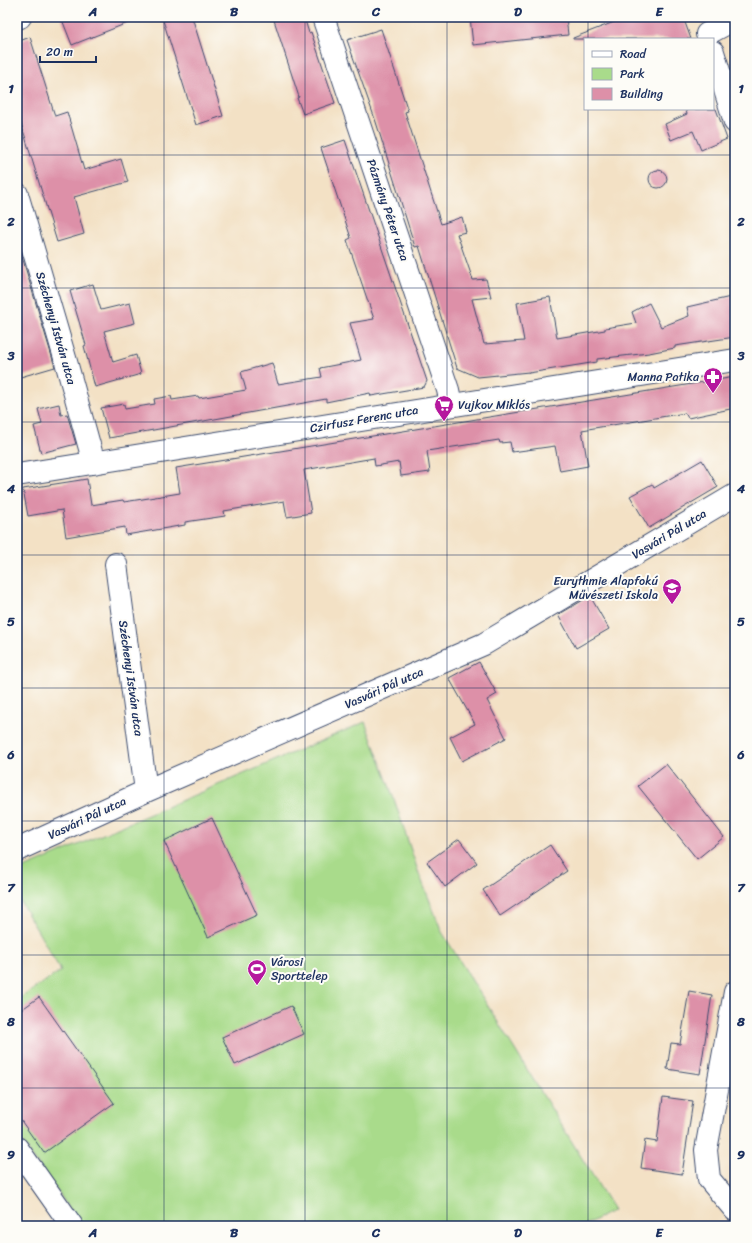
<svg xmlns="http://www.w3.org/2000/svg" width="752" height="1243" font-family="Sriracha,sans-serif">
<rect width="100%" height="100%" fill="#fdfcf7"/>
<filter id="ink" filterUnits="userSpaceOnUse"><feTurbulence type="fractalNoise" baseFrequency=".025" numOctaves="2"/><feDisplacementMap in="SourceGraphic" scale="8" xChannelSelector="R" yChannelSelector="G"/><feConvolveMatrix kernelMatrix="1 2 1 2 8 2 1 2 1" color-interpolation-filters="sRGB"/></filter>
<filter id="wash" filterUnits="userSpaceOnUse"><feTurbulence type="fractalNoise" baseFrequency=".012" numOctaves="4" result="noise"/><feDisplacementMap in="SourceGraphic" scale="16" xChannelSelector="R" yChannelSelector="G"/><feGaussianBlur stdDeviation="0.9" result="paint"/><feColorMatrix in="noise" values="0 0 0 0 0 0 0 0 0 0 0 0 0 0 0 0 0 1.4 0 .05"/><feComposite in="paint" operator="in"/></filter>
<g filter="url(#wash)">
<rect width="100%" height="100%" fill="#f3e1c5"/>
<path fill="#a9db8b" stroke="#628574" d="M 365,722 L 393,796 L 418,871 L 442,932 L 614,1210 L 583,1226 L 82,1226 L 17,1135 L 17,1000 L 61,971 L 17,896 L 17,871 Z"/>
<g id="blocks">
<path fill="#dd90a8" d="M 61,17 L 140,17 L 140,18 L 72,45 Z
M 162,17 L 192,17 L 223,116 L 196,125 Z
M 273,17 L 304,17 L 309,33 L 311,32 L 335,103 L 303,114 L 297,98 L 299,97 Z
M 470,17 L 566,17 L 568,35 L 473,45 Z
M 627,17 L 683,17 L 691,39 L 573,39 L 573,38 Z
M 381,29 L 408,111 L 405,112 L 441,224 L 462,217 L 466,232 L 457,234 L 473,280 L 486,279 L 491,297 L 472,299 L 484,344 L 524,341 L 517,303 L 550,297 L 557,338 L 605,330 L 605,328 L 636,323 L 632,312 L 649,303 L 661,327 L 689,316 L 687,307 L 735,296 L 735,337 L 675,346 L 675,348 L 649,353 L 597,359 L 597,362 L 529,373 L 529,372 L 478,377 L 457,368 L 419,246 L 415,247 L 376,122 L 347,40 Z
M 30,37 L 55,116 L 67,112 L 84,170 L 121,159 L 128,182 L 74,197 L 84,234 L 57,242 L 17,110 L 17,42 Z
M 685,109 L 716,109 L 727,139 L 701,150 L 693,131 L 671,140 L 665,124 L 687,114 Z
M 345,140 L 427,381 L 424,387 L 371,396 L 370,393 L 326,402 L 326,399 L 109,438 L 101,408 L 124,404 L 125,409 L 155,404 L 154,399 L 171,396 L 172,400 L 198,396 L 199,398 L 246,390 L 241,372 L 272,363 L 278,384 L 322,377 L 320,368 L 361,360 L 350,323 L 374,319 L 347,240 L 351,238 L 321,148 Z
M649 179a9 9 0 1 1 18 0a9 9 0 1 1-18 0Z
M 20,250 L 55,367 L 17,378 L 17,251 Z
M 93,284 L 101,310 L 130,303 L 135,323 L 104,331 L 113,362 L 136,355 L 141,374 L 95,387 L 84,346 L 86,345 L 70,291 Z
M 735,377 L 735,408 L 688,418 L 685,413 L 582,430 L 588,466 L 560,471 L 555,446 L 512,452 L 510,442 L 500,443 L 499,440 L 427,451 L 430,472 L 401,476 L 399,462 L 375,466 L 374,458 L 304,470 L 311,513 L 287,517 L 284,501 L 224,511 L 225,516 L 185,522 L 185,525 L 126,535 L 125,527 L 66,537 L 62,510 L 28,516 L 23,489 L 87,479 L 91,505 L 123,500 L 124,502 L 180,493 L 176,468 Z
M 59,404 L 61,415 L 67,414 L 76,444 L 41,453 L 34,426 L 42,424 L 38,409 Z
M 702,460 L 718,487 L 649,528 L 630,496 L 652,484 L 654,488 Z
M 590,596 L 609,629 L 576,648 L 558,615 Z
M 479,662 L 497,694 L 487,700 L 506,738 L 462,761 L 450,737 L 475,724 L 449,678 Z
M 666,764 L 724,837 L 697,859 L 638,786 Z
M 212,818 L 257,915 L 208,937 L 164,841 Z
M 459,839 L 477,863 L 445,887 L 427,862 Z
M 550,845 L 567,871 L 500,916 L 483,890 Z
M 689,991 L 712,995 L 700,1074 L 667,1069 L 671,1043 L 680,1044 Z
M 39,997 L 114,1103 L 44,1153 L 17,1115 L 17,1013 Z
M 291,1006 L 304,1034 L 235,1065 L 222,1037 Z
M 663,1097 L 693,1101 L 682,1174 L 641,1168 L 645,1140 L 657,1142 Z"/>
</g>
</g>
<g filter="url(#ink)">
<use href="#blocks" fill-opacity="0" stroke="#3b4a6d" stroke-width="1"/>
<g fill="none" stroke-linecap="round" stroke-linejoin="round">
<defs>
<path id="minor" d="M 323,17 L 448,390 L 451,404
M 17,18 L 20,17
M 707,34 L 735,19
M 713,52 L 735,122
M 17,194 L 65,358 L 94,463
M 17,475 L 735,360
M 116,564 L 146,791
M 17,850 L 146,791 L 484,644 L 735,495
M 735,992 L 706,1150 L 709,1179 L 735,1210
M 17,1148 L 72,1226"/>
</defs>
<use href="#minor" stroke="#3b4a6d" stroke-width="24"/>
<use href="#minor" stroke="#fff" stroke-width="22"/>
</g>
</g>
<path fill="none" stroke="#1b2f5e" stroke-width="1" stroke-opacity="0.55" d="M 164,17 L 164,1226M 305,17 L 305,1226M 447,17 L 447,1226M 588,17 L 588,39M 588,109 L 588,1226M 17,155 L 735,155M 17,288 L 735,288M 17,422 L 735,422M 17,555 L 735,555M 17,688 L 735,688M 17,821 L 735,821M 17,955 L 735,955M 17,1088 L 735,1088"/>
<defs>
<symbol id="pharmacy-pin" viewBox="-11 -11 22 30"><path d="M0 17L-7.5 6A9.5 9.5 0 1 1 7.5 6Z" fill="#b5179e" stroke="#fdfcf7"/><path d="M-2-6h4v4h4v4h-4v4h-4v-4h-4v-4h4Z" fill="#fff"/></symbol>
<symbol id="supermarket-pin" viewBox="-11 -11 22 30"><path d="M0 17L-7.5 6A9.5 9.5 0 1 1 7.5 6Z" fill="#b5179e" stroke="#fdfcf7"/><path d="M-6-5.5h2.5l.6 2H6L4.5 2H-2.5L-4.4-4H-6ZM-1.5 3.2a1.3 1.3 0 1 0 .1 0ZM3 3.2a1.3 1.3 0 1 0 .1 0Z" fill="#fff"/></symbol>
<symbol id="school-pin" viewBox="-11 -11 22 30"><path d="M0 17L-7.5 6A9.5 9.5 0 1 1 7.5 6Z" fill="#b5179e" stroke="#fdfcf7"/><path d="M0-5L7-2L0 1L-7-2ZM-4 1L0 2.5L4 1V4Q0 6-4 4Z" fill="#fff"/></symbol>
<symbol id="stadium-pin" viewBox="-11 -11 22 30"><path d="M0 17L-7.5 6A9.5 9.5 0 1 1 7.5 6Z" fill="#b5179e" stroke="#fdfcf7"/><path d="M0-5a6.5 5 0 1 0 0 10a6.5 5 0 1 0 0-10ZM-3.5-1.8h7v3.6h-7Z" fill="#fff"/></symbol>
</defs>
<g fill-rule="evenodd">
<use href="#pharmacy-pin" x="702" y="366" width="22" height="30"/>
<use href="#supermarket-pin" x="433" y="394" width="22" height="30"/>
<use href="#school-pin" x="661" y="577" width="22" height="30"/>
<use href="#stadium-pin" x="246" y="958" width="22" height="30"/>
</g>
<g text-anchor="middle" stroke-width="4" stroke-linejoin="round" paint-order="stroke">
<g font-size="12" fill="#1b2f5e" stroke="#fdfcf7">
<text transform="translate(388 210) rotate(71)" y="4">Pázmány Péter utca</text>
<text transform="translate(56 328) rotate(74)" y="4">Széchenyi István utca</text>
<text transform="translate(364 419) rotate(-10)" y="4">Czirfusz Ferenc utca</text>
<text transform="translate(669 534) rotate(-31)" y="4">Vasvári Pál utca</text>
<text transform="translate(131 678) rotate(82)" y="4">Széchenyi István utca</text>
<text transform="translate(384 688) rotate(-24)" y="4">Vasvári Pál utca</text>
<text transform="translate(87 818) rotate(-25)" y="4">Vasvári Pál utca</text>
</g>
<g font-size="12" fill="#1b2f5e" stroke="#fdfcf7" text-anchor="end">
<text x="699" y="381">Manna Patika</text>
<text x="458" y="409" text-anchor="start">Vujkov Miklós</text>
<text x="658" y="585">Eurythmie Alapfokú<tspan x="658" dy="14">Művészeti Iskola</tspan></text>
<text x="271" y="966" text-anchor="start">Városi<tspan x="271" dy="14">Sporttelep</tspan></text>
</g>
</g>
<rect width="752" height="1243" fill="none" stroke="#fdfcf7" stroke-width="44"/>
<rect x="584" y="38" width="130" height="72" fill="#fdfcf7" stroke="#a3aaba"/>
<rect x="592" y="51" width="20" height="6" fill="#ffffff" stroke="#a3aaba"/>
<text x="620" y="58" font-size="12" fill="#1b2f5e">Road</text>
<rect x="592" y="68" width="20" height="12" fill="#a9db8b" stroke="#a3aaba"/>
<text x="620" y="78" font-size="12" fill="#1b2f5e">Park</text>
<rect x="592" y="88" width="20" height="12" fill="#dd90a8" stroke="#a3aaba"/>
<text x="620" y="98" font-size="12" fill="#1b2f5e">Building</text>
<path d="M40 56v6h56v-6" fill="none" stroke="#1b2f5e" stroke-width="2"/>
<text x="46" y="56" font-size="12" fill="#1b2f5e" stroke="#fdfcf7" stroke-width="3" paint-order="stroke">20 m</text>
<rect x="22" y="22" width="708" height="1199" fill="none" stroke="#1b2f5e" stroke-width="1.5"/>
<g font-size="13" text-anchor="middle" font-weight="bold" fill="#1b2f5e">
<text x="93" y="16">A</text>
<text x="234" y="16">B</text>
<text x="376" y="16">C</text>
<text x="518" y="16">D</text>
<text x="659" y="16">E</text>
<text x="11" y="93">1</text>
<text x="741" y="93">1</text>
<text x="11" y="226">2</text>
<text x="741" y="226">2</text>
<text x="11" y="360">3</text>
<text x="741" y="360">3</text>
<text x="11" y="493">4</text>
<text x="741" y="493">4</text>
<text x="11" y="626">5</text>
<text x="741" y="626">5</text>
<text x="11" y="759">6</text>
<text x="741" y="759">6</text>
<text x="11" y="892">7</text>
<text x="741" y="892">7</text>
<text x="11" y="1026">8</text>
<text x="741" y="1026">8</text>
<text x="11" y="1159">9</text>
<text x="741" y="1159">9</text>
<text x="93" y="1237">A</text>
<text x="234" y="1237">B</text>
<text x="376" y="1237">C</text>
<text x="518" y="1237">D</text>
<text x="659" y="1237">E</text>
</g>
</svg>
